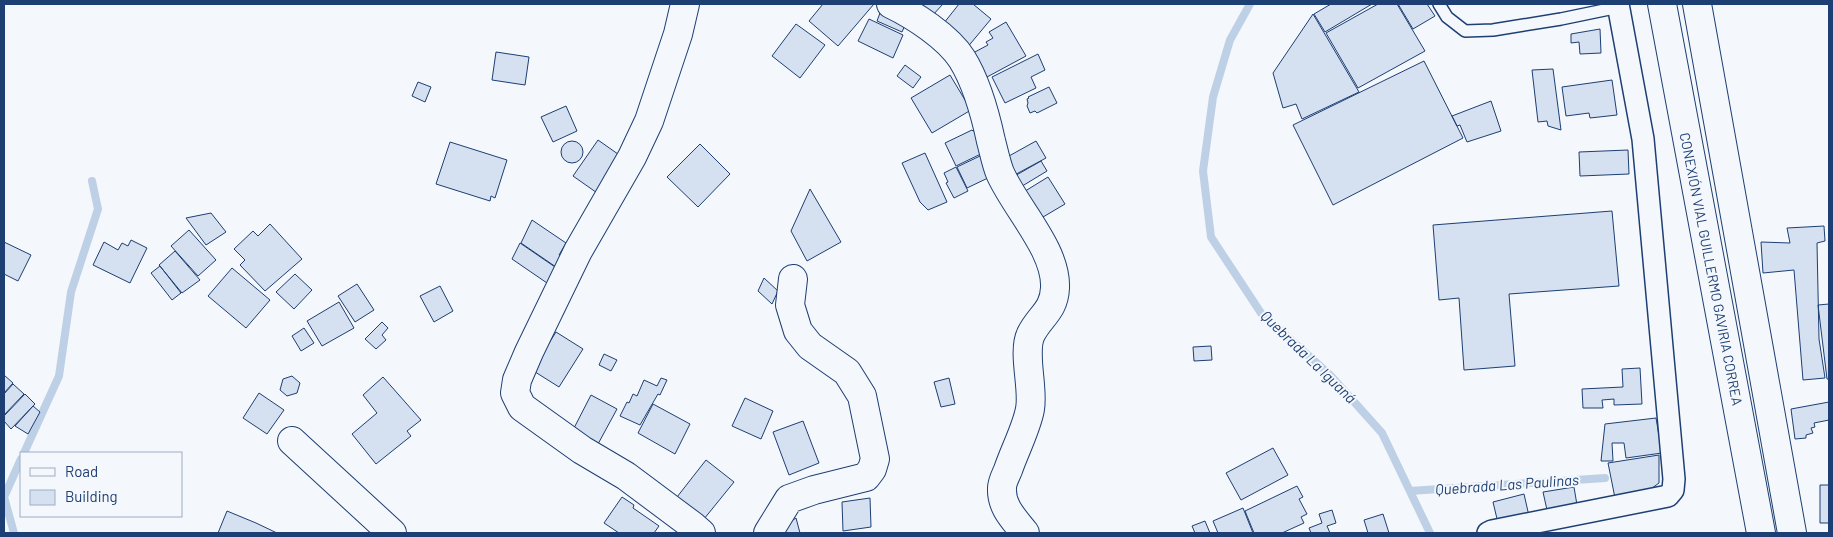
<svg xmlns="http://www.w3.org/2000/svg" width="1833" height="537" font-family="Barlow,sans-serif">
<rect width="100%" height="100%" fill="#f4f7fb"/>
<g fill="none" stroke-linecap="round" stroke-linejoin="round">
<path stroke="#bed0e5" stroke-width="8" d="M 1250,4 L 1230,40 L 1213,97 L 1203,171 L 1211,237 L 1261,313 L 1330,375 L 1382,433 L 1430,533
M 24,453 L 59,376 L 71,292 L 98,209 L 92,181
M 1410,491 L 1605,478
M 14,533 L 4,497 L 21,459"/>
</g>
<path fill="#d5e0f0" stroke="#1d3f73" d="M 823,4 L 874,4 L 838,46 L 809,21 Z
M 915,4 L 943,4 L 931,17 Z
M 959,4 L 973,4 L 991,19 L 966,49 L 940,28 Z
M 1331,4 L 1372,4 L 1325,32 L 1314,14 Z
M 1378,4 L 1397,4 L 1425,51 L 1358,88 L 1326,33 Z
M 1398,4 L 1427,4 L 1435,16 L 1413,29 Z
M 883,5 L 909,16 L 902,32 L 877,21 Z
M 1313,14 L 1359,92 L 1302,119 L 1296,104 L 1283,108 L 1273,73 Z
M 869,19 L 903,35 L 893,58 L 858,41 Z
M 1006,22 L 1026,56 L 987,77 L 973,53 L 988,45 L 986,42 L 993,38 L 989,32 Z
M 796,24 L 825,45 L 800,78 L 772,56 Z
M 1600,29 L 1601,53 L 1580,54 L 1579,42 L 1571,43 L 1571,34 Z
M 496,52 L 529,57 L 525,85 L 492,80 Z
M 1038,54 L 1045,70 L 1031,77 L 1036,88 L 1005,103 L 992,77 Z
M 1424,61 L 1463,138 L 1333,205 L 1293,125 Z
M 905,65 L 921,77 L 913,88 L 897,76 Z
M 1553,69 L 1561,130 L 1548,126 L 1547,121 L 1538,122 L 1532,70 Z
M 950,75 L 971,110 L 932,133 L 911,98 Z
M 1612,80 L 1617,115 L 1590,118 L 1589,113 L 1566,116 L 1562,87 Z
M 418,82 L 431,87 L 425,102 L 412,96 Z
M 1049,87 L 1057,103 L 1037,113 L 1035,111 L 1030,113 L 1027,106 L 1028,103 L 1027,99 L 1029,98 L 1028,97 Z
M 1491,101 L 1501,131 L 1467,142 L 1460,125 L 1457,126 L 1452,116 Z
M 566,106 L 577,131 L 553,142 L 541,117 Z
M 972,130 L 973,131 L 977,130 L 987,151 L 956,166 L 945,143 Z
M 598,140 L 625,159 L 600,195 L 573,176 Z
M 1036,141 L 1046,158 L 1009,178 L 1000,161 Z
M561 152a11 11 0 1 1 22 0a11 11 0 1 1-22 0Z
M 450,142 L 507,160 L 495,198 L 491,196 L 490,201 L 436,184 Z
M 700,144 L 730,174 L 698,207 L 667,177 Z
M 1628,150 L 1629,174 L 1580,176 L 1579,152 Z
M 925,153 L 947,202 L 928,210 L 920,202 L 902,163 Z
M 980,156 L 990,177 L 967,188 L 957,167 Z
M 1041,161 L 1047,171 L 1019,188 L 1013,177 Z
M 956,167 L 968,191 L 954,198 L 946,183 L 948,182 L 944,173 Z
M 1048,177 L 1065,204 L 1038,220 L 1022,193 Z
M 810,189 L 841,242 L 807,261 L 791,231 Z
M 1612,211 L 1619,286 L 1509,294 L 1515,366 L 1464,370 L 1459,298 L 1439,300 L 1433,225 Z
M 211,213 L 226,232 L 206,245 L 186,218 Z
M 532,220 L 566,243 L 559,255 L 562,257 L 556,267 L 521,243 Z
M 270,224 L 302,259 L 265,291 L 240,265 L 245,260 L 234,249 L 253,231 L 258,236 Z
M 1824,226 L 1825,241 L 1817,243 L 1819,339 L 1825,378 L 1803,380 L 1794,270 L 1763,273 L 1761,242 L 1790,243 L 1787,228 Z
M 189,230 L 216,260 L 198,276 L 171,246 Z
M 131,240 L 147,248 L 130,283 L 93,265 L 104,242 L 118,250 L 122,243 L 128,246 Z
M 4,242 L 31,255 L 18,281 L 4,274 Z
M 520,243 L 555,267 L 547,283 L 512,259 Z
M 175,251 L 200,280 L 182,293 L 159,265 Z
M 160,266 L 181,293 L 172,300 L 151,273 Z
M 232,268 L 270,300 L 246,328 L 208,296 Z
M 295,274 L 312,290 L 294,309 L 276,292 Z
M 764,278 L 778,291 L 772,304 L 758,291 Z
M 357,284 L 374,310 L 355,322 L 338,296 Z
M 440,286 L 453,311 L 434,322 L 420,296 Z
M 339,302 L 354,328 L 322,346 L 307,321 Z
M 1829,304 L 1829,379 L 1827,379 L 1818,305 Z
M 382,322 L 388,328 L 382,335 L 386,340 L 376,349 L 365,339 Z
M 304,328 L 314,343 L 301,351 L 292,336 Z
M 556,332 L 583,349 L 559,387 L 532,370 Z
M 1211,346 L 1212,360 L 1194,361 L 1193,347 Z
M 604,354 L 617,360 L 611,371 L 599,365 Z
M 1640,368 L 1642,404 L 1614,405 L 1614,399 L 1602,400 L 1603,408 L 1583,408 L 1582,389 L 1623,387 L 1622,369 Z
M 4,375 L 13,383 L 4,393 Z
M 292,376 L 300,383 L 297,393 L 287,396 L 280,390 L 283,379 Z
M 383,377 L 421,420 L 407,431 L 411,436 L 376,464 L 352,434 L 377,413 L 363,395 Z
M 661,378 L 667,380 L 660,395 L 658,394 L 640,425 L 620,416 L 627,402 L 629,403 L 633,394 L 637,396 L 644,380 L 657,386 Z
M 949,378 L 955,404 L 941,407 L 934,382 Z
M 13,384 L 24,394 L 4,415 L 4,394 Z
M 259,393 L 284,410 L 267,434 L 243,418 Z
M 25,394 L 35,404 L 11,429 L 4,421 L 4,416 Z
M 591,395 L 617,409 L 598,444 L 573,430 Z
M 745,398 L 773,411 L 761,439 L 732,426 Z
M 1829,402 L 1829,420 L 1814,423 L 1815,427 L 1811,428 L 1813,433 L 1806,435 L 1806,438 L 1795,439 L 1791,409 Z
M 653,404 L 690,424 L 675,454 L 638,433 Z
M 33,406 L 40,412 L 28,434 L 15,426 Z
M 1656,418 L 1662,453 L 1626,458 L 1624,443 L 1612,443 L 1613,461 L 1601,461 L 1605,424 Z
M 803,421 L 819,463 L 789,475 L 773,432 Z
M 1273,448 L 1288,475 L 1241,500 L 1226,473 Z
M 1659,455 L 1659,483 L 1648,491 L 1615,498 L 1608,463 Z
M 706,460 L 734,482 L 704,519 L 677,497 Z
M 1820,485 L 1829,485 L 1829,523 L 1820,523 Z
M 1297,486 L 1303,497 L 1299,499 L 1307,514 L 1301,517 L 1304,523 L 1282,533 L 1254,533 L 1245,511 Z
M 1574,487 L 1577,505 L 1547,510 L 1543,492 Z
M 1524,494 L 1529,516 L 1498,523 L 1493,502 Z
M 622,497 L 634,505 L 633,508 L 659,526 L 654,533 L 619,533 L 604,523 Z
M 870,498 L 871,527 L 843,531 L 842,502 Z
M 1243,508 L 1253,533 L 1218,533 L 1213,521 Z
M 1332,510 L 1336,523 L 1327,526 L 1330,533 L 1311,533 L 1309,528 L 1322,523 L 1319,514 Z
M 227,511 L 256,523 L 277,533 L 218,533 Z
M 1383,514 L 1389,533 L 1368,533 L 1364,520 Z
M 796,518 L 800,533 L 779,533 L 782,527 Z
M 1205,521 L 1210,533 L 1195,533 L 1192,526 Z"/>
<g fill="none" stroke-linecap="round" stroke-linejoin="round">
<defs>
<path id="service" d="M 1439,4 L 1447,17 L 1465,31 L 1493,30 L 1561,19 L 1619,7"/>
<path id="minor" d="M 1488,533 L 1492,531 L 1668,496 L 1673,490 L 1674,479 L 1643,139 L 1618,4"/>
<path id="tertiary" d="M 685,4 L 678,34 L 649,121 L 632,157 L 578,251 L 529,352 L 517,380 L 515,393 L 522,407 L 582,450 L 626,476 L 693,526 L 701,533
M 891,4 C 914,15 948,37 962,59 C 977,83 985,113 991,141 C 994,152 996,163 1000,173 C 1016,209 1057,250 1055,288 C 1054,311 1040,316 1031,334 C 1022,352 1034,388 1030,409 C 1027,427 1014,452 1008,470 C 1006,475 1002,482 1002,488 C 1001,507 1014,519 1025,533
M 292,441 L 392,533
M 768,533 L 789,499 L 814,490 L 866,477 L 872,469 L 875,459 L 862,396 L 847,372 L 810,346 L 798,331 L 790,305 L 793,279"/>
<path id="trunk" d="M 1662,4 L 1761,533
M 1697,4 L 1792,533"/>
</defs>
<use href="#service" stroke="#1d3f73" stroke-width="14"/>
<use href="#minor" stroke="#1d3f73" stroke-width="24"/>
<use href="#tertiary" stroke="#1d3f73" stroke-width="30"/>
<use href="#trunk" stroke="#1d3f73" stroke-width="30"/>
<use href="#service" stroke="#f4f7fb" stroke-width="11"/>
<use href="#minor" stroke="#f4f7fb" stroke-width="21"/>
<use href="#tertiary" stroke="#f4f7fb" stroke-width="28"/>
<use href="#trunk" stroke="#f4f7fb" stroke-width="28"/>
</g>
<g text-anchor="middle" stroke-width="4" stroke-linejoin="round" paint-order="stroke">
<g font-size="14" fill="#1d3f73" stroke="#f4f7fb">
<text transform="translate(1711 269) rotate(79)" y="5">CONEXIÓN VIAL GUILLERMO GAVIRIA CORREA</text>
</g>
<g font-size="15" font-style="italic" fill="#1d3f73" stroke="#f4f7fb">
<text transform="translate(1308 357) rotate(44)" y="5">Quebrada La Iguaná</text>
<text transform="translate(1507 485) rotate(-4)" y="5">Quebrada Las Paulinas</text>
</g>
</g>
<rect width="1833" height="537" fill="none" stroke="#1d3f73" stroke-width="10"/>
<rect x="20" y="452" width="162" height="65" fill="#f4f7fb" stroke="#9eadc5"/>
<rect x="30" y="468" width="25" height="8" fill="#f4f7fb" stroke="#9eadc5"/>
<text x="65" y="477" font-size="15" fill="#1d3f73">Road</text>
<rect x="30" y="490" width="25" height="15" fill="#d5e0f0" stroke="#9eadc5"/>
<text x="65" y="502" font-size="15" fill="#1d3f73">Building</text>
</svg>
